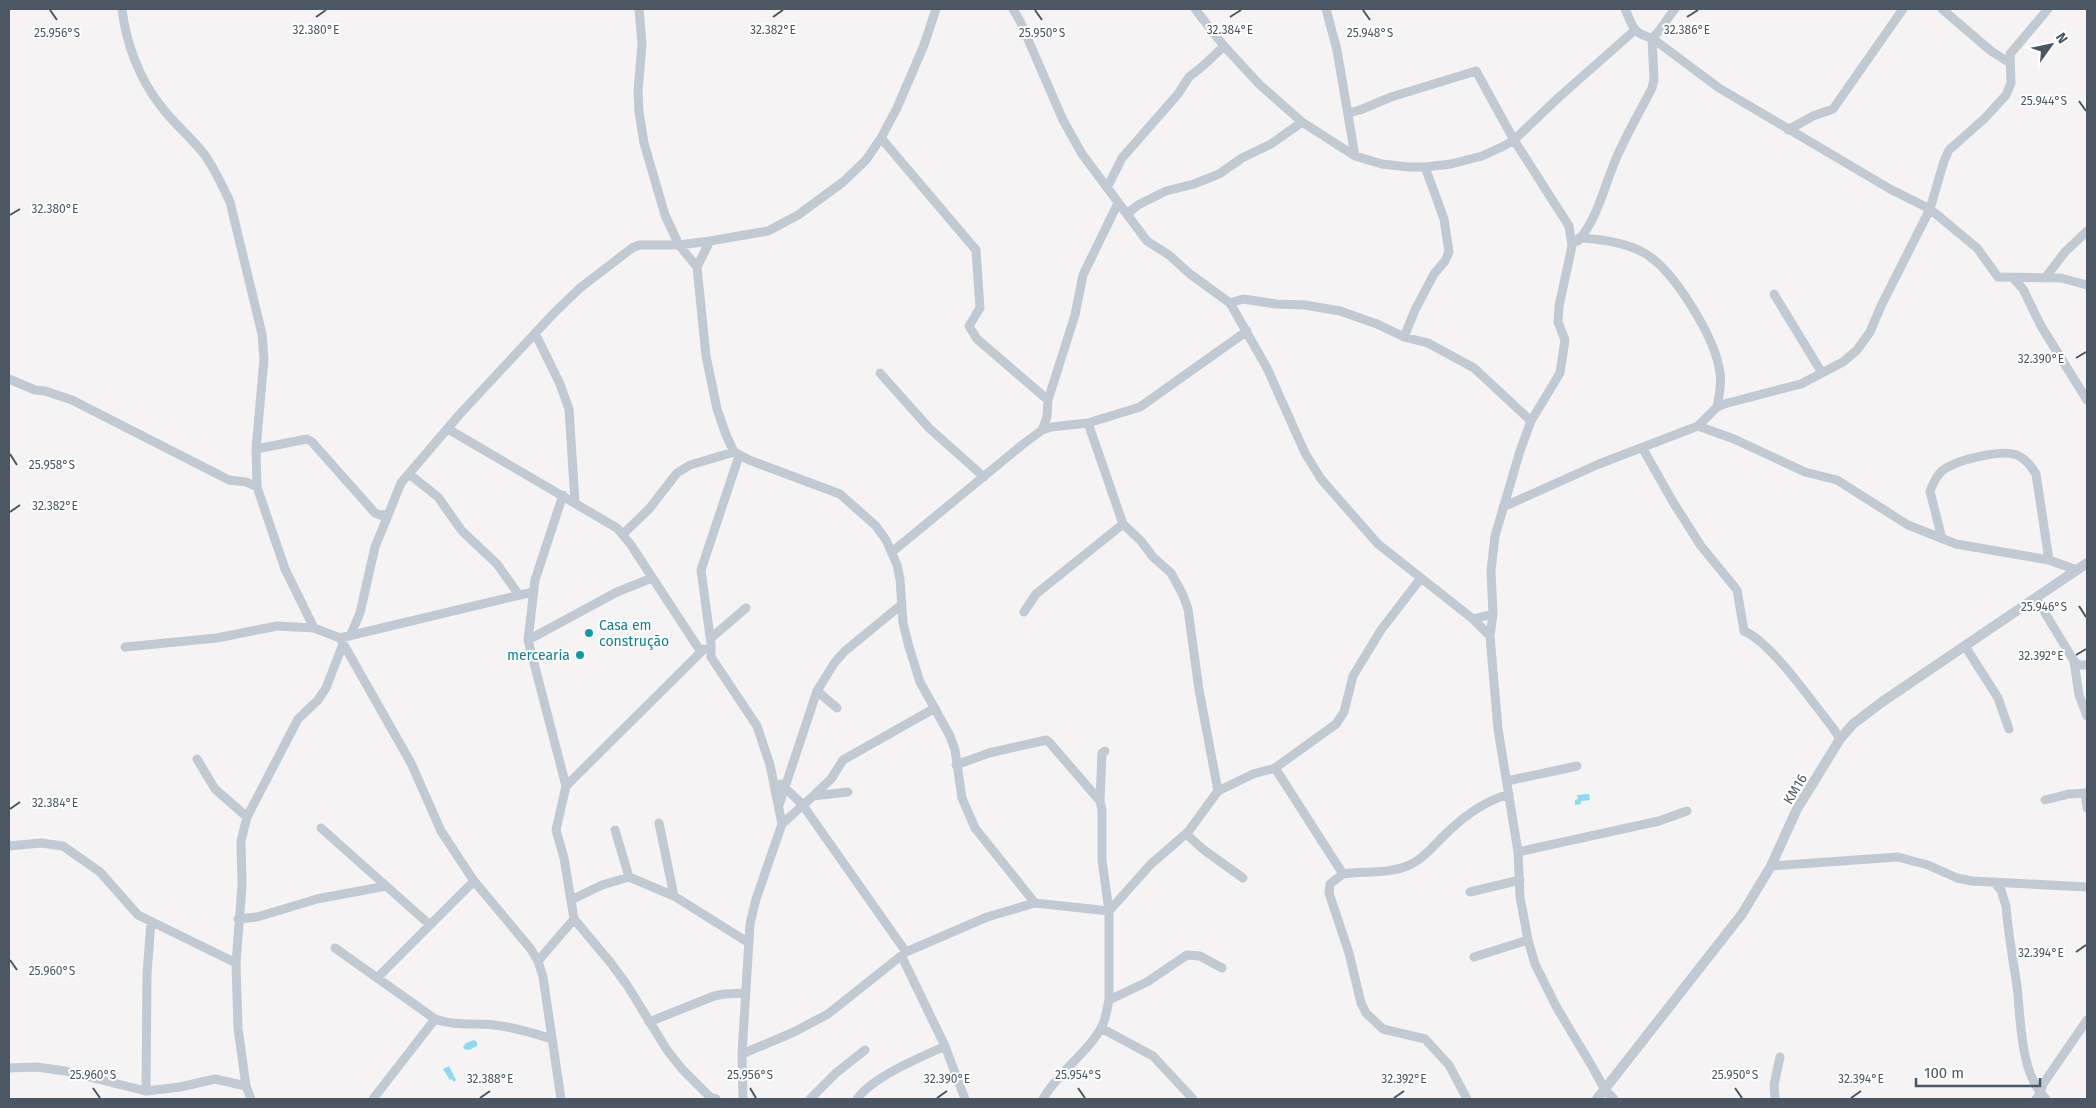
<svg xmlns="http://www.w3.org/2000/svg" width="2096" height="1108" font-family="'Fira Sans',sans-serif">
<rect width="100%" height="100%" fill="#f5f3f3"/>
<path fill="#90daee" d="M 1589,794 L 1590,800 L 1581,801 L 1581,804 L 1575,805 L 1575,800 L 1578,799 L 1577,795 Z
M 474,1040 L 477,1042 L 477,1046 L 469,1050 L 464,1049 L 463,1047 L 466,1043 Z
M 449,1066 L 456,1080 L 454,1082 L 452,1079 L 450,1080 L 443,1069 Z"/>
<g fill="none" stroke-linecap="round" stroke-linejoin="round">
<path stroke="#c1cad2" stroke-width="9" d="M 122,9 C 126,43 139,78 160,105 C 173,123 191,137 204,154 C 215,169 222,185 230,202 L 262,334 L 264,359 L 256,449 L 257,487 L 285,569 L 314,628
M 639,9 L 642,44 L 638,91 L 639,112 L 644,143 L 665,215 L 679,245 L 697,267 L 706,356 L 717,409 L 726,435 L 734,452 L 749,460 L 840,494 L 876,526 L 886,540 L 897,565 L 900,579 L 903,623 L 909,647 L 920,682 L 950,736 L 955,750 L 962,798 L 975,828 L 1035,903
M 1013,9 L 1020,21 L 1063,120 L 1082,154 L 1147,241 L 1169,255 L 1190,274 L 1230,303 L 1267,368 L 1305,453 L 1321,479 L 1378,544 L 1473,619 L 1490,636 L 1493,614 L 1491,571 L 1495,536 L 1520,451 L 1531,421 L 1560,373 L 1565,340 L 1558,322 L 1559,306 L 1572,246 L 1569,226 L 1514,140 L 1476,71 L 1391,97 L 1360,110 L 1348,113
M 1195,9 L 1224,46 L 1259,84 L 1302,122 L 1355,156 L 1382,164 L 1409,167 L 1425,167 L 1451,164 L 1482,156 L 1504,146 L 1514,140 L 1558,98 L 1635,30
M 1326,9 L 1337,50 L 1355,156
M 1625,9 C 1633,26 1632,33 1652,38 L 1719,88 L 1890,189 L 1930,209 L 1977,248 L 1998,277 L 2061,278 L 2087,285
M 1942,9 L 1991,51 L 2010,63
M 1652,38 C 1662,30 1666,19 1675,9
M 1788,130 L 1813,116 L 1833,109 L 1903,9
M 881,138 L 976,250 L 980,308 L 969,326 L 977,339 L 1048,400
M 1107,188 L 1122,158 L 1178,94 L 1189,77 L 1204,65 L 1224,46
M 1127,214 L 1138,205 L 1166,191 L 1194,184 L 1219,174 L 1242,158 L 1271,144 L 1302,122
M 1579,238 C 1602,239 1626,242 1646,254 C 1675,272 1716,339 1720,373 C 1722,384 1719,396 1717,407
M 1578,241 C 1597,219 1603,190 1614,164 C 1624,138 1639,114 1652,88 L 1654,79 L 1652,38
M 697,267 L 710,241
M 2013,278 L 2023,289 L 2041,326 L 2087,400
M 2045,278 L 2065,252 L 2087,231
M 1774,294 L 1822,373
M 1230,303 L 1243,299 L 1276,304 L 1305,305 L 1340,311 L 1377,324 L 1404,337 L 1428,343 L 1474,368 L 1531,421
M 535,333 L 560,384 L 569,409 L 575,502
M 1404,337 L 1415,310 L 1434,274 L 1445,261 L 1449,252 L 1444,219 L 1425,167
M 880,373 L 929,428 L 984,477
M 9,379 L 35,390 L 45,391 L 72,400 L 229,480 L 246,482 L 257,487
M 1088,423 L 1123,524 L 1141,541 L 1153,557 L 1171,573 L 1183,595 L 1188,609 L 1199,690 L 1218,791
M 1698,426 L 1734,439 L 1805,472 L 1837,480 L 1908,525 L 1956,544 L 2049,560 L 2077,570
M 448,429 L 617,528 L 631,545 L 701,652
M 1042,430 L 1047,417 L 1048,400 L 1075,315 L 1083,275 L 1118,203
M 256,449 L 307,439 L 312,442 L 375,513 L 380,515 L 388,514
M 1643,449 L 1673,502 L 1701,546 L 1737,590 L 1744,631 C 1772,643 1812,702 1833,728 L 1840,739
M 739,456 L 701,570 L 711,644 L 711,657 L 757,726 L 770,765 L 782,824 L 756,899 L 750,924 L 742,1054 L 743,1099
M 409,474 L 438,497 L 462,531 L 497,564 L 519,595
M 563,495 L 535,580 L 528,640 L 566,786 L 556,830 L 564,858 L 574,919 L 610,962 L 627,985 L 667,1050 L 682,1069 L 710,1097 L 716,1099
M 1503,507 L 1599,464 L 1698,426 L 1717,407 L 1724,404 L 1801,384 L 1843,362 L 1857,350 L 1870,332 L 1881,306 L 1930,209 L 1944,161 L 1949,150 L 1985,118 L 2006,95 L 2011,83 L 2010,54 L 2048,9
M 623,534 L 649,509 L 677,473 L 690,465 L 734,452
M 1942,539 L 1930,491 C 1933,484 1936,476 1942,471 C 1955,460 2001,449 2017,455 C 2026,459 2031,466 2036,474 L 2049,560
M 892,552 L 1022,445 L 1042,430 L 1051,427 L 1088,423 L 1140,407 L 1247,331
M 2036,598 L 2074,661 L 2079,665 L 2087,665
M 1024,612 L 1036,594 L 1123,524
M 1473,619 L 1493,614
M 350,636 L 360,613 L 375,547 L 401,483 L 459,415 L 554,313 L 580,288 L 632,248 L 639,245 L 679,245 L 710,241 L 768,231 L 798,215 L 843,182 L 866,160 L 881,138 L 897,108 L 924,45 L 936,9
M 1490,636 L 1498,729 L 1518,852 L 1520,897 L 1528,940 L 1535,964 L 1557,1008 L 1593,1068 L 1605,1090 L 1614,1099
M 340,638 L 411,763 L 441,831 L 474,881 L 530,948 L 538,961 L 543,977 L 561,1099
M 711,638 L 746,608
M 528,640 L 617,592 L 652,578
M 1965,646 L 1998,698 L 2009,729
M 125,647 L 217,638 L 277,626 L 314,628 L 340,638 L 533,592
M 2074,661 L 2079,695 L 2087,716
M 817,691 L 837,708
M 197,759 L 215,789 L 247,817
M 956,765 L 989,753 L 1046,740 L 1049,742 L 1100,801 L 1102,810 L 1102,860 L 1109,911 L 1109,1000 C 1107,1009 1106,1018 1102,1026 C 1089,1052 1058,1072 1043,1099
M 1275,768 L 1343,874 C 1364,871 1387,874 1407,866 C 1424,860 1438,840 1451,829 C 1469,812 1486,801 1509,794
M 1507,781 L 1577,766
M 781,784 L 802,804 L 906,952
M 566,786 L 704,649
M 2085,793 L 2087,808
M 813,796 L 831,779 L 843,760 L 935,708
M 2045,800 L 2069,794 L 2087,793
M 1100,801 L 1102,753 L 1105,751
M 779,805 L 817,691 L 835,662 L 845,651 L 901,605
M 659,823 L 674,896
M 782,824 L 813,796 L 848,792
M 321,828 L 430,925
M 615,830 L 629,877
M 1186,834 L 1204,850 L 1243,878
M 9,846 L 41,843 L 63,846 L 100,872 L 138,915 L 236,963
M 1518,852 L 1659,821 L 1687,811
M 1771,866 L 1898,857 L 1928,865 L 1957,878 L 1972,881 L 2087,887
M 1343,874 L 1330,884 L 1329,893 L 1349,953 L 1361,1003 L 1366,1013 L 1383,1029 L 1425,1039 L 1449,1065 L 1467,1099
M 1994,882 L 2001,890 L 2006,906 C 2008,933 2013,959 2017,986 C 2021,1021 2020,1074 2046,1099
M 1470,892 L 1520,880
M 571,900 L 602,885 L 629,877 L 674,896 L 749,943
M 1109,911 L 1151,864 L 1188,832 L 1218,791 L 1253,774 L 1275,768 L 1336,724 L 1344,712 L 1353,676 L 1381,630 L 1421,578
M 238,919 L 257,917 L 317,899 L 386,886
M 335,948 L 435,1019 C 454,1026 474,1023 494,1025 C 514,1027 532,1033 552,1039
M 902,957 L 945,1046 L 965,1099
M 1474,957 L 1528,940
M 538,961 L 574,919
M 377,978 L 474,881
M 1109,1000 L 1147,982 L 1187,955 L 1200,956 L 1222,968
M 649,1022 L 714,996 L 724,994 L 745,993
M 1101,1028 L 1153,1056 L 1193,1099
M 742,1054 L 794,1032 L 828,1014 L 906,952 L 987,917 L 1035,903 L 1109,911
M 9,1068 L 36,1067 L 65,1071 L 146,1091 L 180,1087 L 215,1079 L 246,1086
M 146,1091 L 147,974 L 151,922
M 251,1099 L 246,1086 L 238,1028 L 236,963 L 242,886 L 241,841 L 247,817 L 298,719 L 318,700 L 326,688 L 343,644
M 373,1099 L 435,1019
M 810,1099 L 836,1073 L 865,1050
M 857,1099 C 873,1076 920,1058 945,1046
M 1775,1099 L 1774,1085 L 1780,1057
M 2036,1099 L 2040,1094 L 2043,1084 L 2087,1020"/>
<path stroke="#c1cad2" stroke-width="10" d="M 1597,1099 L 1742,914 L 1771,866 L 1797,809 L 1840,739 L 1853,724 L 1882,702 L 2087,563"/>
</g>
<path fill="none" stroke="#4a5661" stroke-width="2" d="M 50,10 L 57,20M 1035,10 L 1042,20M 1363,10 L 1370,20M 316,17 L 326,10M 773,17 L 783,10M 1230,17 L 1241,10M 1687,17 L 1698,10M 2079,101 L 2086,111M 10,215 L 20,209M 2076,358 L 2086,352M 10,454 L 17,465M 10,512 L 20,505M 2079,606 L 2086,617M 2076,655 L 2086,649M 10,809 L 20,802M 2076,952 L 2086,945M 10,960 L 17,970M 93,1088 L 100,1098M 750,1088 L 756,1098M 1078,1088 L 1085,1098M 1735,1088 L 1742,1098M 480,1098 L 490,1091M 937,1098 L 947,1091M 1394,1098 L 1404,1091M 1851,1098 L 1861,1091"/>
<g fill="#0f9aa8" stroke="#fff" stroke-width="2">
<circle cx="589" cy="633" r="5"/>
<circle cx="580" cy="655" r="5"/>
</g>
<g text-anchor="middle" stroke-width="4" stroke-linejoin="round" paint-order="stroke">
<g font-size="14" fill="#0d838f" stroke="#fff" text-anchor="start">
<text x="599" y="630">Casa em<tspan x="599" dy="16">construção</tspan></text>
<text x="570" y="660" text-anchor="end">mercearia</text>
</g>
<g font-size="14" fill="#4a5661" stroke="#fff">
<text transform="translate(1795 789) rotate(-59)" y="5">KM16</text>
</g>
</g>
<g font-size="12" text-anchor="middle" fill="#4a5661" stroke="#fff" stroke-width="4" stroke-linejoin="round" paint-order="stroke">
<text x="316" y="34">32.380°E</text>
<text x="1230" y="34">32.384°E</text>
<text x="1687" y="34">32.386°E</text>
<text x="773" y="34">32.382°E</text>
<text x="57" y="37">25.956°S</text>
<text x="1042" y="37">25.950°S</text>
<text x="1370" y="37">25.948°S</text>
<text x="2044" y="105">25.944°S</text>
<text x="55" y="213">32.380°E</text>
<text x="2041" y="363">32.390°E</text>
<text x="52" y="469">25.958°S</text>
<text x="55" y="510">32.382°E</text>
<text x="2044" y="611">25.946°S</text>
<text x="2041" y="660">32.392°E</text>
<text x="55" y="807">32.384°E</text>
<text x="2041" y="957">32.394°E</text>
<text x="52" y="975">25.960°S</text>
<text x="93" y="1079">25.960°S</text>
<text x="750" y="1079">25.956°S</text>
<text x="1078" y="1079">25.954°S</text>
<text x="1735" y="1079">25.950°S</text>
<text x="490" y="1083">32.388°E</text>
<text x="947" y="1083">32.390°E</text>
<text x="1404" y="1083">32.392°E</text>
<text x="1861" y="1083">32.394°E</text>
</g>
<rect width="2096" height="1108" fill="none" stroke="#4a5661" stroke-width="20"/>
<g transform="translate(2051 45) rotate(57)" stroke="#ffffff" stroke-width="4" paint-order="stroke">
<path d="M0-4L9 19L0 12L-9 19Z" fill="#4a5661"/>
<text y="-8" font-size="14" font-weight="bold" text-anchor="middle" fill="#4a5661">N</text>
</g>
<path d="M1916 1078v8h124v-8" fill="none" stroke="#4a5661" stroke-width="2.5"/>
<text x="1924" y="1078" font-size="15" fill="#4a5661" stroke="#ffffff" stroke-width="4" paint-order="stroke">100 m</text>
</svg>
